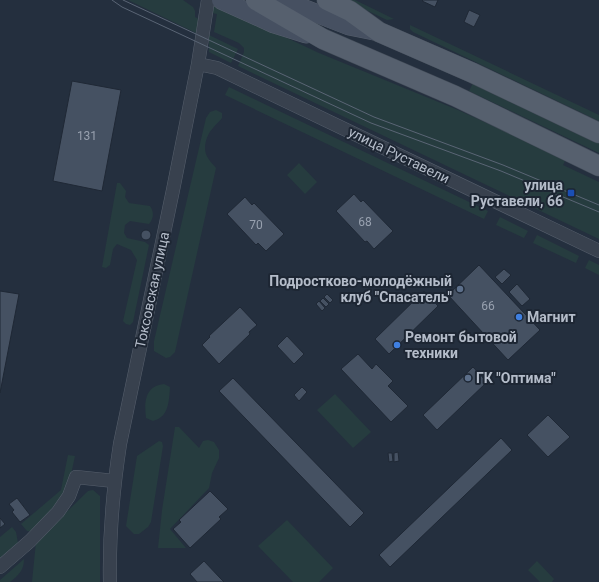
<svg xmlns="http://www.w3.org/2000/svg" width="599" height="582" font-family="Roboto,sans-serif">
<rect width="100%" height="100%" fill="#242f3e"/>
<path fill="#263c3f" d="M 128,0 L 183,0 L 193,7 L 195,11 L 195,17 L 199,19 L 196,33 Z
M 345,0 L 355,0 L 394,19 L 387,20 Z
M 215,4 L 319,53 L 458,110 L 566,159 L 563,165 L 599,182 L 599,239 L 238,66 L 244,52 L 244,48 L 239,43 L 214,32 L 217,14 L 212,13 L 213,5 Z
M 410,25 L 599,115 L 599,121 L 413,32 L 410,29 Z
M 209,35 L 238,49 L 231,63 L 209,52 Z
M 473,83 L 599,143 L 599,153 L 469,91 Z
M 229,87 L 488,211 L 484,219 L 225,95 Z
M 216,110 L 222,113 L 222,118 C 219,122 216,124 213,128 C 206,135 202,150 208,158 C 210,162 214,165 216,168 L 175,352 L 170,357 L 166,358 L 154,351 L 154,341 L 206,118 L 210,112 Z
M 299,163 L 317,182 L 305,194 L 287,175 Z
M 117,183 L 120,183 L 126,191 L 125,197 L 129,203 L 150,206 C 154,212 154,218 149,224 L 130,221 L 125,225 L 124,233 L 127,238 L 145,242 L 149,245 L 133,322 L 130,325 L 126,324 L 123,321 L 137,260 L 131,250 L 117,244 L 113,249 L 110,265 L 106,268 L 102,267 Z
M 500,217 L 528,231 L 524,238 L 496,225 Z
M 537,235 L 579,256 L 576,263 L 533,243 Z
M 589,260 L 599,265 L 599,275 L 585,268 Z
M 164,384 L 170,387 C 169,401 169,417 153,421 L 146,418 C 144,402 145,386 164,384 Z
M 335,394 L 371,432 L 353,448 L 317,410 Z
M 175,427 L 179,427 L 199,448 L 203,441 L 208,440 L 214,442 L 219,450 L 219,458 L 212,473 L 209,488 L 170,529 L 186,548 L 158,548 L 162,510 Z
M 159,441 L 162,442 L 163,446 L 151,522 L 148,527 L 139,534 L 134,534 L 126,526 L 137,456 Z
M 68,455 L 75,456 L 70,479 L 62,497 L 34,532 L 27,531 L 21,524 L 61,490 Z
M 93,490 L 100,496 L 100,582 L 32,582 L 36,542 L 88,491 Z
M 287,520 L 333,568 L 319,582 L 293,582 L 258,546 Z
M 12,527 L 16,532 L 18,543 L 0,558 L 0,537 Z
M 24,559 C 24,570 19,575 10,582 L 0,582 L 0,580 Z
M 537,561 L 554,579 L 552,582 L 540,582 L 528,570 Z"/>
<path fill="#455162" stroke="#1f2835" d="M 423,0 L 438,0 L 435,7 L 422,1 Z
M 469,10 L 480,15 L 474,27 L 464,22 Z
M 72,81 L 121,90 L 102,191 L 53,181 Z
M 354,194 L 361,202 L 363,200 L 393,231 L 374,249 L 367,241 L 365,242 L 336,211 Z
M 245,197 L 252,205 L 254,203 L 284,234 L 266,251 L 258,243 L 256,245 L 227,214 Z
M141 235a5 5 0 1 1 10 0a5 5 0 1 1-10 0Z
M 479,265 L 540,330 L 508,360 L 448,295 Z
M 504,269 L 511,275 L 502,284 L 495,277 Z
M 517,284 L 530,299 L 522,306 L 509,292 Z
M 0,291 L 19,294 L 0,393 Z
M 424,291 L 438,306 L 389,354 L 375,339 Z
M 327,294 L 333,300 L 330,303 L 324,297 Z
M 323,298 L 329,304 L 326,307 L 320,301 Z
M 319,301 L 325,308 L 322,311 L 316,304 Z
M 240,307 L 257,325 L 249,332 L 250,334 L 219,364 L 202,345 L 210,337 L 209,336 Z
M 287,336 L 304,354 L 294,364 L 277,346 Z
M 358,354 L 372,369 L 376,364 L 393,381 L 388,386 L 408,406 L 391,422 L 341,369 Z
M 473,367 L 487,382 L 437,430 L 423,415 Z
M 233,378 L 364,513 L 350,527 L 219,391 Z
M 302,387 L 307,392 L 299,401 L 294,395 Z
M 548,415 L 570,437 L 548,457 L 527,435 Z
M 501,438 L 512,450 L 390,567 L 379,555 Z
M 398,452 L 399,461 L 394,462 L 394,453 Z
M 388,453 L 392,453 L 393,461 L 389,462 Z
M 210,491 L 228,509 L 219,517 L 221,519 L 190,548 L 173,529 L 181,522 L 179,520 Z
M 17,498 L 30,515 L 20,522 L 12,512 L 14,510 L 9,504 Z
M 0,518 L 5,524 L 0,528 Z
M 204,561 L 220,578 L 224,582 L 197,582 L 190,574 Z"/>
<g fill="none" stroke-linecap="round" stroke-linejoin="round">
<defs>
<path id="street" d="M 198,64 L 217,68 L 599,251
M 0,567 L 30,541 L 58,512 L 69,496 L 76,477 L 114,481
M 110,582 C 109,536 113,490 120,444 L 173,190 L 198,64 L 208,0"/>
<path id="secondary" d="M 221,0 L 274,24 L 306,34
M 282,0 L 349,26 L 379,32"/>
<path id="primary" d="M 256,0 L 323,39 L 455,96 L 599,166
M 327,0 L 350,11 L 379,32 L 473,73 L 599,133"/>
</defs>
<use href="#street" stroke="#565f6c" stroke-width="14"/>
<use href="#secondary" stroke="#565f6c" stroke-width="19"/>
<use href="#primary" stroke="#414a57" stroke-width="21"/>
<use href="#street" stroke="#38414e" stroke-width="13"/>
<use href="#secondary" stroke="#465061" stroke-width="18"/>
<use href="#primary" stroke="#56606e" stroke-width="20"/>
<path stroke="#5a6575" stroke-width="1" d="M 112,0 L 122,7 L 371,123 L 501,171 L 599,212
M 123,0 L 374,117 L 503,165 L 599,205"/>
</g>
<rect fill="#1a4fb4" stroke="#1d2633" stroke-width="1.5" x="567" y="189" width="8" height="8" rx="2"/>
<g fill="#5c6f8a" stroke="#1d2633" stroke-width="1.5">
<circle cx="460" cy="289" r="4"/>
<circle cx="468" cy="378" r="4"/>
</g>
<g fill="#3f7fe0" stroke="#1d2633" stroke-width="1.5">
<circle cx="519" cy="317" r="4"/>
<circle cx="397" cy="345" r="4"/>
</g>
<g text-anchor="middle" stroke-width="4" stroke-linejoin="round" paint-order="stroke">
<g font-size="12" fill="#98a1af">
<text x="87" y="140">131</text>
<text x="365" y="226">68</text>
<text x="256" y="229">70</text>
<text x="488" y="310">66</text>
</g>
<g font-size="14" fill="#b4bcc9" stroke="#1d2633">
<text transform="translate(399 155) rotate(26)" y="5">улица Руставели</text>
<text transform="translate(152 290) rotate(-78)" y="5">Токсовская улица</text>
</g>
<g font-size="14" font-weight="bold" fill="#b4bcc9" stroke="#1d2633" text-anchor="start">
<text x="563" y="190" text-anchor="end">улица<tspan x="563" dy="16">Руставели, 66</tspan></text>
<text x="452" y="286" text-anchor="end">Подростково-молодёжный<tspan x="452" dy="16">клуб "Спасатель"</tspan></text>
<text x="527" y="322">Магнит</text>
<text x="405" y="342">Ремонт бытовой<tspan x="405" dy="16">техники</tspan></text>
<text x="476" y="383">ГК "Оптима"</text>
</g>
</g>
</svg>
